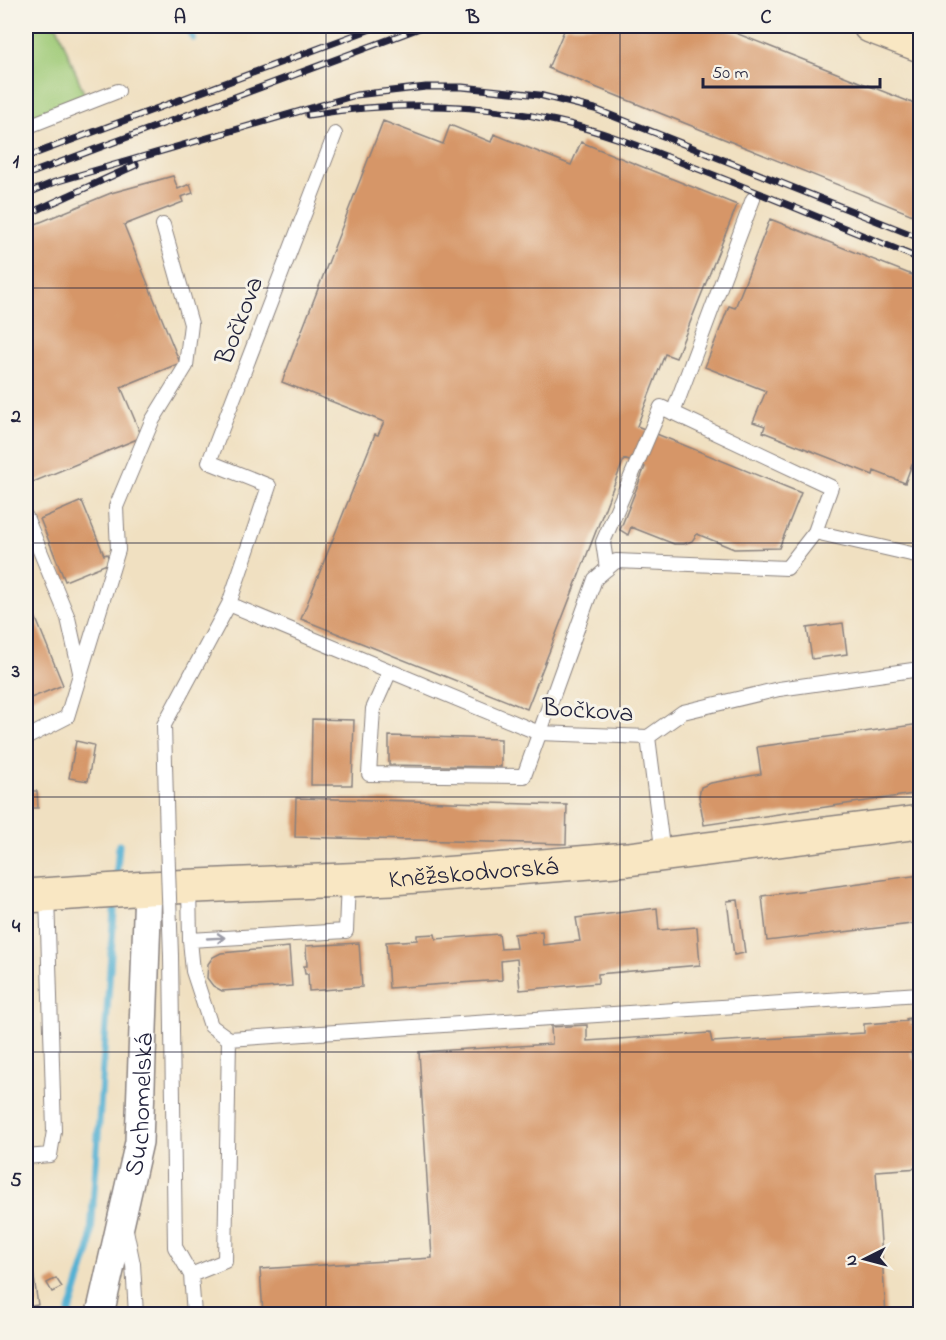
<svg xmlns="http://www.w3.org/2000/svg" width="946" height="1340" font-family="'Indie Flower',sans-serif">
<rect width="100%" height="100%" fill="#f7f3e8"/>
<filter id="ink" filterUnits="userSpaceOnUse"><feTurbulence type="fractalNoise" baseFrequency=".0167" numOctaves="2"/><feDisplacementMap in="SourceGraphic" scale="12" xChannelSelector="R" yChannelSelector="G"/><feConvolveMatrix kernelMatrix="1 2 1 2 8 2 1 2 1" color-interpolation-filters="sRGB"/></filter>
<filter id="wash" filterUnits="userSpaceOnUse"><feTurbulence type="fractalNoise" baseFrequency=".008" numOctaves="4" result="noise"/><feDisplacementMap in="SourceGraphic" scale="24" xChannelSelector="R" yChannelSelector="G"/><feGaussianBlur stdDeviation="1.35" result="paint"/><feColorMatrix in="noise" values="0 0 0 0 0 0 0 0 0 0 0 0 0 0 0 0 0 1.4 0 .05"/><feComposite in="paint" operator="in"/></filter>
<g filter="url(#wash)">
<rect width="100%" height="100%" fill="#f0e0c1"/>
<path fill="#9fca77" stroke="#607659" stroke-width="1.5" d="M 26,26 L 57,26 L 86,98 L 26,121 Z"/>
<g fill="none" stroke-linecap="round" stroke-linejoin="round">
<path stroke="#55b1d3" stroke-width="7" d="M 188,26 L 193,38
M 116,881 L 119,845
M 69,1314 L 90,1248 L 115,898"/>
</g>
<g id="blocks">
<path fill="#d69668" d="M 566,26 L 718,26 L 920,106 L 920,218 L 548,68 Z
M 383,121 L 443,144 L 450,125 L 491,142 L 494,134 L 571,165 L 581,142 L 737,205 L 676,358 L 665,354 L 637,426 L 801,493 L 779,548 L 734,549 L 697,534 L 692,541 L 684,544 L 674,544 L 631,527 L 628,535 L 620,530 L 645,467 L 624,459 L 527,709 L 301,619 L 375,434 L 378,435 L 384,422 L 282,382 Z
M 173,176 L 178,189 L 190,184 L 193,193 L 181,197 L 183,202 L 124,225 L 180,363 L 121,387 L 142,437 L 26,485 L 26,228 L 111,193 Z
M 770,219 L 920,278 L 920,467 L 912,464 L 905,483 L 874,471 L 873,475 L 763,432 L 765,426 L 753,422 L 766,391 L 705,367 L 729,306 L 735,308 Z
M 82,501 L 104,555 L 107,554 L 109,560 L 107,564 L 65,581 L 40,519 Z
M 26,594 L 63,685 L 26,700 Z
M 843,623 L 847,654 L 812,659 L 807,628 Z
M 312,719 L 354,720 L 352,785 L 311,785 Z
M 920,724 L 920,793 L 704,825 L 699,796 L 701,787 L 711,783 L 761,774 L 757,747 Z
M 389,736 L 501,739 L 501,767 L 389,765 Z
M 76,741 L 94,745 L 88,781 L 69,778 Z
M 26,791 L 37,791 L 38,808 L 26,808 Z
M 296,798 L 567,805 L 566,844 L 295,837 Z
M 920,875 L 920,923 L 767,941 L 762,896 Z
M 738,900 L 745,953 L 734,955 L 727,901 Z
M 657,908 L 659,930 L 697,927 L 700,965 L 598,974 L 598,983 L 520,990 L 517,959 L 501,961 L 502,980 L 389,988 L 386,942 L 417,940 L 417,935 L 435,934 L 436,939 L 499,934 L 501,949 L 516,948 L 514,934 L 542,931 L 543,945 L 580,941 L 576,918 Z
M 359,943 L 362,987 L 309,991 L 308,974 L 305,974 L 304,966 L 307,966 L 306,946 Z
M 289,947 L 292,986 L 222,991 L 213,986 L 207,978 L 208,964 L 213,957 L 221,953 Z
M 920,1015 L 920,1051 L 911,1052 L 912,1059 L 917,1059 L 920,1108 L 920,1168 L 876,1171 L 886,1314 L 263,1314 L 260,1269 L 432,1258 L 419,1052 L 552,1044 L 551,1027 L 587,1025 L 587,1041 L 710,1033 L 712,1042 L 864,1033 L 864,1024 L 907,1021 L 906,1019 L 909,1018 L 910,1025 L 917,1024 Z
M 27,1231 L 38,1305 L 26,1307 L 26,1232 Z
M 56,1278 L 62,1287 L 52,1292 L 47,1283 Z"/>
</g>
</g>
<g filter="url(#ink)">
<use href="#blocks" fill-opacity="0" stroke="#89817e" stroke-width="1.5"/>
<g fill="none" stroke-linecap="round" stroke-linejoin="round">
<defs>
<path id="lane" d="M 26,127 L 118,91
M 673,413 L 753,199
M 26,517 L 68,618 L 80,672
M 607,569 L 603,542 L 661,407 L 831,487 L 815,532
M 229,604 L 539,733 L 648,737 L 683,712 L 779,689 L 920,669
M 390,671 L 373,709 L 369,774 L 524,776 L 595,579 L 616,561 L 787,568 L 815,532 L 920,556
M 648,737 L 663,855
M 26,738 L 67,717 L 118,550 L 116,507 L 152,421 L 186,366 L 191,324 L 163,225
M 167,839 L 164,725 L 229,604 L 269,486 L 209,462 L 335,134
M 189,886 L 190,940 L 346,931 L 348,880
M 190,940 L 193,971 L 211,1026 L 229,1039 L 225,1261 L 191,1275
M 171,956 L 175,1247 L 191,1275 L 194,1314
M 229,1039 L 920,994
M 26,1157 L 50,1155 L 54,1131 L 47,895
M 126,1230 L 133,1264 L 136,1314"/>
<g id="street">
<path id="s1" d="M 100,1314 L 139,1142 L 148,888"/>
</g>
<g id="secondary">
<path d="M 870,26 L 920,45"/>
<path id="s2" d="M 26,896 L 148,888 L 392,878 L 628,859 L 920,822"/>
</g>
</defs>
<use href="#lane" stroke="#89817e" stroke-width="16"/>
<use href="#street" stroke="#89817e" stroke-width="30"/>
<use href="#secondary" stroke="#89817e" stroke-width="36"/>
<use href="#lane" stroke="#fff" stroke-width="14"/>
<use href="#street" stroke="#fff" stroke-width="27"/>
<use href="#secondary" stroke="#f9e7c3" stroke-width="33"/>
<defs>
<path id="rail" d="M 308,115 C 390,102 474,102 556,121 C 608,132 657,153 706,172 C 778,200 849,230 920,259
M 26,157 L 379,26
M 26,175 L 425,26
M 26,194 L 55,182 L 356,95 L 426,87 L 462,87 L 539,95 L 595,109 L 920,238
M 26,215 L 136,165"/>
</defs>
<use href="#rail" stroke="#22223b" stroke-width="7"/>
<use href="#rail" stroke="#f7f3e8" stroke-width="4.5" stroke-dasharray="14" stroke-linecap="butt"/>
<defs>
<path id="lane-bridge" d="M 167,839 L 171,956"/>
</defs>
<use href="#lane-bridge" stroke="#89817e" stroke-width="16" stroke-linecap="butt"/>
<use href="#lane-bridge" stroke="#fff" stroke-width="14"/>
</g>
<defs><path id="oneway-shaft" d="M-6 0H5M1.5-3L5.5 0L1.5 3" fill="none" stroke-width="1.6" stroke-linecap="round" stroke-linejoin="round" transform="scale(1.5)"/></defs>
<use stroke="#9c9ca7" href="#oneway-shaft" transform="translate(216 938) rotate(-3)"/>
</g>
<path fill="none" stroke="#22223b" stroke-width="1.5" stroke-opacity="0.55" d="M 326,26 L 326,1314M 620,26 L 620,1314M 26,288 L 920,288M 26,543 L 920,543M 26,797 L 920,797M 26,1052 L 920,1052"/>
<g text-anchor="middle" stroke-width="6" stroke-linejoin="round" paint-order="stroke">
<g font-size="26" fill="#22223b" stroke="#f7f3e8">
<text transform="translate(238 320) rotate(-69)" y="9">Bočkova</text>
<text transform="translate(588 709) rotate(4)" y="9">Bočkova</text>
<text dy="9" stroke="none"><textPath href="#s2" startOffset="448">Kněžskodvorská</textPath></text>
<text dy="9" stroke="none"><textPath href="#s1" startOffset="214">Suchomelská</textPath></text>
</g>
</g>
<rect width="946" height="1340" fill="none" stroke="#f7f3e8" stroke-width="66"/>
<g transform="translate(865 1259) rotate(264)" stroke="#f7f3e8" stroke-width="4.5" paint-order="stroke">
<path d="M0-4.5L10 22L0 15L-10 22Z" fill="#22223b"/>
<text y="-9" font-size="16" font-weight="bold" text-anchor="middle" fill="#22223b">N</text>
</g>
<path d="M703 78v9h177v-9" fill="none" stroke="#22223b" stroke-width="3"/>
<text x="712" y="78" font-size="18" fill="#22223b" stroke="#f7f3e8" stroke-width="4.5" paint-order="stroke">50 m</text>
<rect x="33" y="33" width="880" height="1274" fill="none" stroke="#22223b" stroke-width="2"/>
<g font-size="20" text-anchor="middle" font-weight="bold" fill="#22223b">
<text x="180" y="23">A</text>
<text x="473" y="23">B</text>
<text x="766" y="23">C</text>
<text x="16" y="167">1</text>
<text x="16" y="422">2</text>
<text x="16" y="677">3</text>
<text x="16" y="932">4</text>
<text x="16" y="1186">5</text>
</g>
</svg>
